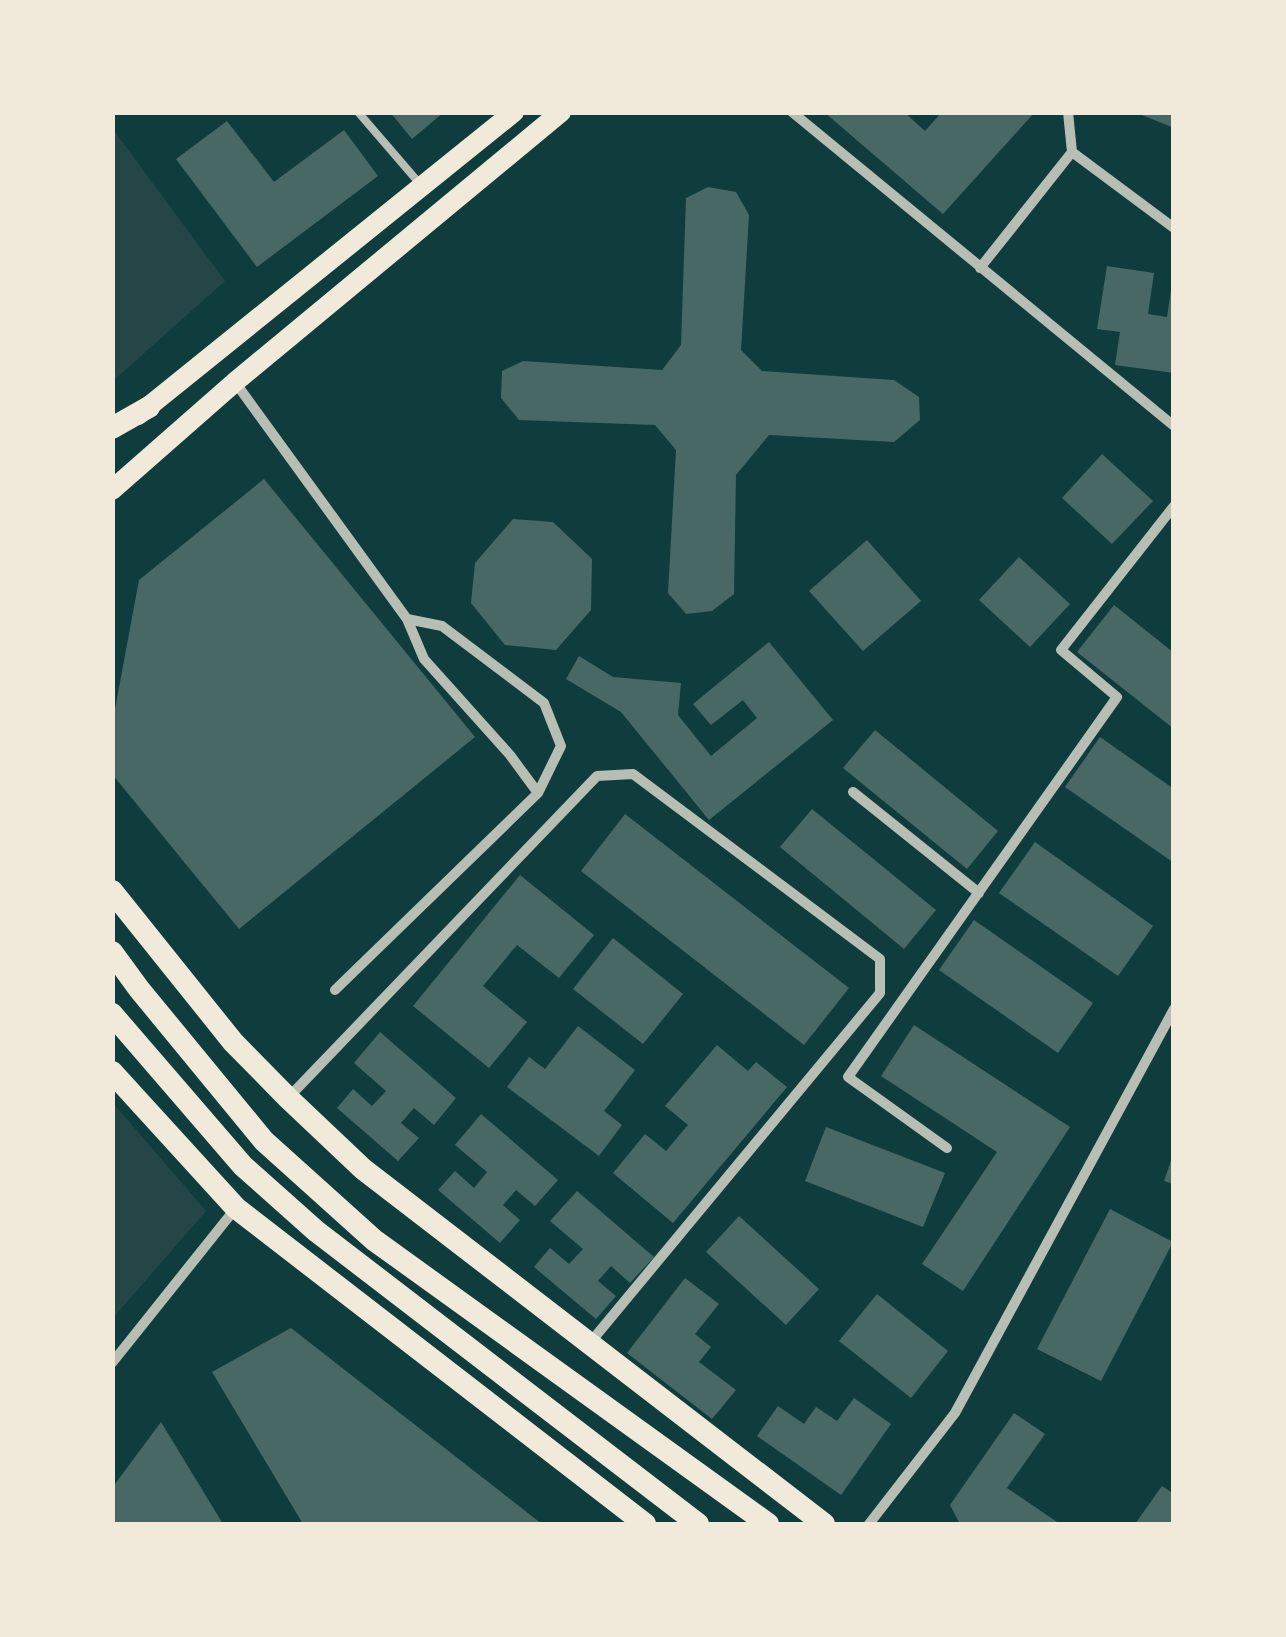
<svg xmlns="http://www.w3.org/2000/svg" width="1286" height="1637" font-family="Karla,sans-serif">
<rect width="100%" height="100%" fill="#0f3d3e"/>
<path fill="#244646" d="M 112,128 L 225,281 L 113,381 L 112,381 Z
M 113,1103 L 206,1211 L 113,1318 Z"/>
<path fill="#486865" d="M 390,112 L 444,112 L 412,139 Z
M 824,112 L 904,112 L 925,131 L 942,112 L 1035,112 L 943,214 Z
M 1137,112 L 1174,112 L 1174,128 L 1137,113 Z
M 227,121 L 274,182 L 344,130 L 378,176 L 257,267 L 176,159 Z
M 708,187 L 736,192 L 749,215 L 741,350 L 762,371 L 894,380 L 919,397 L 920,420 L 894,442 L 769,435 L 736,475 L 734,594 L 712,611 L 686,614 L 668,593 L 676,450 L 655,425 L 519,420 L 501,398 L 502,371 L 523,361 L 662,370 L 681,345 L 686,198 Z
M 1107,266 L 1154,273 L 1148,314 L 1167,317 L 1171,290 L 1174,290 L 1174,373 L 1115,365 L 1120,332 L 1097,329 Z
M 1102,454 L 1153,501 L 1112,544 L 1062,498 Z
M 264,479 L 475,737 L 239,929 L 112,774 L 112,725 L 139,580 Z
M 513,519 L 553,522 L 592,559 L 591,610 L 556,650 L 505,645 L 471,603 L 475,563 Z
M 867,540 L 921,601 L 863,651 L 809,591 Z
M 1019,557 L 1070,604 L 1030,647 L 979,600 Z
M 1114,605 L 1174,653 L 1174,729 L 1077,652 Z
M 769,642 L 833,720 L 709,820 L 621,712 L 566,679 L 579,656 L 613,677 L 681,683 L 678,715 L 711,756 L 757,718 L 743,700 L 711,725 L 693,704 Z
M 875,730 L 998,831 L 967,869 L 843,768 Z
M 1100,737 L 1174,789 L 1174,863 L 1065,787 Z
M 812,809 L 936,910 L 904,949 L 780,847 Z
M 625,814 L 849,988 L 804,1045 L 581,871 Z
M 1035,842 L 1153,926 L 1118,976 L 999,893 Z
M 520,875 L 594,935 L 559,978 L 517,945 L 483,986 L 527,1022 L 489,1068 L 413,1006 Z
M 974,920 L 1093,1003 L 1058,1053 L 939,970 Z
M 613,938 L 683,994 L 643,1044 L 573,989 Z
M 914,1025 L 1070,1127 L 963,1291 L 922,1264 L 997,1152 L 881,1076 Z
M 578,1026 L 635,1070 L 604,1111 L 622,1125 L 599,1156 L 507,1087 L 529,1057 L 545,1069 Z
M 380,1032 L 456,1098 L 434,1125 L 414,1108 L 401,1123 L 419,1138 L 398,1161 L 337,1108 L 353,1089 L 372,1106 L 386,1091 L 354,1063 Z
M 717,1045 L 748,1071 L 756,1062 L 787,1087 L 673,1223 L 613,1173 L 645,1134 L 666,1151 L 688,1125 L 665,1106 Z
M 481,1114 L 558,1180 L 535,1206 L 516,1190 L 503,1205 L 520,1220 L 500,1243 L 438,1190 L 455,1171 L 474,1188 L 487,1172 L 455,1145 Z
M 826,1127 L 945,1173 L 923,1227 L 805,1181 Z
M 1173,1155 L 1174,1155 L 1174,1184 L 1164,1181 Z
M 577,1191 L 654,1257 L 630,1283 L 611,1266 L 598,1281 L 616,1296 L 596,1319 L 534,1267 L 550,1248 L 569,1264 L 583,1249 L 550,1221 Z
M 1110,1209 L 1173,1242 L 1101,1381 L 1037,1349 Z
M 739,1216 L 819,1289 L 786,1325 L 706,1252 Z
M 685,1278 L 719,1304 L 695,1334 L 711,1347 L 699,1362 L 736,1390 L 712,1419 L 627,1353 Z
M 877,1294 L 948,1351 L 911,1398 L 839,1341 Z
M 291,1328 L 542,1524 L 303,1524 L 212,1372 Z
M 854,1398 L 891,1424 L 841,1495 L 757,1436 L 778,1406 L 804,1424 L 816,1407 L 837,1421 Z
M 1014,1413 L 1045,1434 L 1007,1488 L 1060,1524 L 960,1524 L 950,1505 Z
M 161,1422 L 223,1524 L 112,1524 L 112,1488 Z
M 1162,1486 L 1174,1494 L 1174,1524 L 1135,1524 Z"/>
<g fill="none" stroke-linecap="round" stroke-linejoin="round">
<path stroke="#b8beb3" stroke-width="8" d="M 358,112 L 420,184"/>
<path stroke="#b8beb3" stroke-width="10" d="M 792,112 L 1174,426
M 1072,152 L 1174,228
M 980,268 L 1072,152 L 1068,112
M 235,382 L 407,619 L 442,626 L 544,703 L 561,746 L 538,793 L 335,990
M 407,619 L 424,659 L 510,755 L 538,793
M 853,792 L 979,893
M 288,1098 L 597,776 L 633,774 L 880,959 L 880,993 L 589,1344
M 947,1148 L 848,1077 L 1117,697 L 1061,650 L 1174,506
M 112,1363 L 235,1209
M 869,1524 L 955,1413 L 1174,1009"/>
<path stroke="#f1e9da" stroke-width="20" d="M 138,415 L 514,112
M 112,490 L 235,382 L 561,112"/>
<path stroke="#f1e9da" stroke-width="22" d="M 112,428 L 149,407
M 112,891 L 233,1042 L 288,1098 L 363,1169 L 824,1524
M 112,952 L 139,989 L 264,1141 L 374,1240 L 768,1524
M 112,1014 L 243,1166 L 316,1231 L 698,1524
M 112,1072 L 236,1208 L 645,1524"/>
</g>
<rect width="1286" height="1637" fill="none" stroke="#f1e9da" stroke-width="230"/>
</svg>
